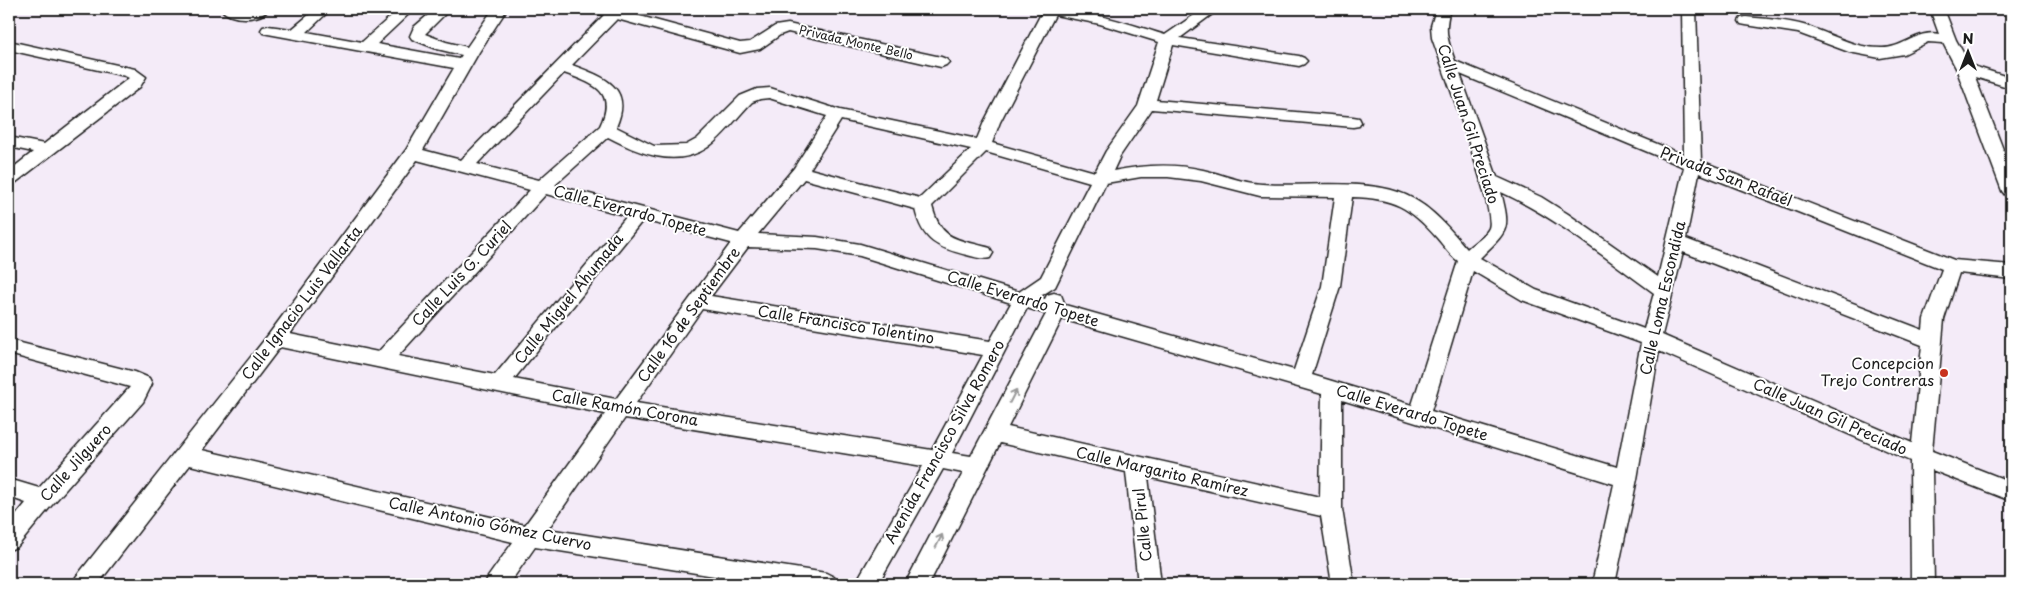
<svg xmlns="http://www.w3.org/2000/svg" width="2020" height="593" font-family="'Playpen Sans',sans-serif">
<rect width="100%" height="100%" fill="#f4ebf8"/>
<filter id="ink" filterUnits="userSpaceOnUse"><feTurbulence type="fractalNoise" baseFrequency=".02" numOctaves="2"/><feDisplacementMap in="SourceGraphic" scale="10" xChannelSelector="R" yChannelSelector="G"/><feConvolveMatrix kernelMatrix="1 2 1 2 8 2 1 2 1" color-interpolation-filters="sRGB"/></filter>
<g filter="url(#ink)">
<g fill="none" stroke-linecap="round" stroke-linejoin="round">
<defs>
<path id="minor" d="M 221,9 L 269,9 C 260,21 230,21 221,9 Z
M 316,9 L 331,9 L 307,32 L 362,42 L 399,9 L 414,9 L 377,44 L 459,59 L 462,55 L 437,49 L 412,39 L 410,36 L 414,27 L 435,9 L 450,9 L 425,34 L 446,42 L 467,47 L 493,9 L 507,9 L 479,52 L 423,150 L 461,160 L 604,15 L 592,12 L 590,9 L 614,9 L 740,43 L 750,42 L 775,26 L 788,24 L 941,57 L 946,59 L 949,62 L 946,65 L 941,67 L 788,32 L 780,35 L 760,49 L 740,53 L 617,19 L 572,65 C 604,77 634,87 616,127 L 654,146 L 686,145 L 697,139 L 740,96 L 757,89 L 770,88 L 840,110 L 977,139 L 984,122 L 1042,12 L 1039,9 C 1085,9 1121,21 1165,35 L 1203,9 L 1219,9 L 1180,38 L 1299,56 L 1304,58 L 1307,61 L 1304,64 L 1299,66 L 1173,45 L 1156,100 L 1353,117 L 1359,118 L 1361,122 L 1359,126 L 1353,127 L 1152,109 L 1120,156 L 1113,171 C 1143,165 1173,163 1203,170 C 1222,174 1242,183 1262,184 C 1303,187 1360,179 1398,192 C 1428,202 1447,226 1467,249 C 1473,243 1486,235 1489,228 C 1497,210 1441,64 1432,38 L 1431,26 L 1436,9 L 1450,9 C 1444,31 1447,39 1455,61 L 1684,155 L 1682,9 L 1696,9 L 1701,161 L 1954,260 L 2011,265 L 2011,279 L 1959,273 L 1944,319 L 1932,451 L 2011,482 L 2011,501 L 1932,470 L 1934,584 L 1911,584 L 1910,461 L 1659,351 L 1637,479 L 1615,584 L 1592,584 L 1614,484 L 1342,400 L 1342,509 L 1354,584 L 1332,584 L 1321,516 L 1148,477 L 1161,584 L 1138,584 L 1126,472 L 1000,443 L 929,584 L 905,584 L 963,473 L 943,469 L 878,584 L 855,584 L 923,466 L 625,418 L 548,529 L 826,573 L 834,577 L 837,584 L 764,584 L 535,547 L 509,584 L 485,584 L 488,577 L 513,542 L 190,465 L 98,584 L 73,584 L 76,577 L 269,334 L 406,150 L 454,68 L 268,34 L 263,33 L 261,30 L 263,27 L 268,26 L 292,29 ZM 1055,15 L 1100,24 L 1159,42 L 1138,106 L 1106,151 L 1095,172 L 992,143 L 1000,122 ZM 564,73 C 594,84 617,91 600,126 L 539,180 L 477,164 ZM 1460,74 L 1684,167 L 1658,277 L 1568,214 L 1541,197 L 1497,177 ZM 769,98 L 827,116 L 794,168 L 739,233 L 555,185 L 608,137 C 638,153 676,169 708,147 C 723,137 738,116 752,102 L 760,99 ZM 841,120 L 971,149 L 920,198 L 810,169 ZM 986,152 L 1090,182 L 1041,277 L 1019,292 L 860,244 L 817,237 L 758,234 L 804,179 L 915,209 C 922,241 938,248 967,255 C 976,257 982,260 990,258 L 993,253 L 990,248 C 959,239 941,242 932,206 ZM 417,160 L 530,190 L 378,352 L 290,334 ZM 1699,173 L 1942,269 L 1924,319 L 1923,330 L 1686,239 ZM 1141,177 L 1168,177 L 1201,181 L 1260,196 L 1335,197 L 1322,286 L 1294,370 L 1065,305 L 1061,295 L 1054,293 L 1047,295 L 1045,299 L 1039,297 L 1055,287 L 1106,183 ZM 1501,192 C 1557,218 1604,257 1654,293 L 1644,329 L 1536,290 L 1480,258 C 1508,230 1511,231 1501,192 ZM 546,194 L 627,216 L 495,375 L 398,356 ZM 1352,197 C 1393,198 1410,207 1437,238 C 1444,246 1450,255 1458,261 L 1412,405 L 1312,375 L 1340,286 ZM 643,220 L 731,243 L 616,399 L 514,379 ZM 748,247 L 817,249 L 860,256 L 1011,303 L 990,341 L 711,296 ZM 1683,252 L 1922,345 L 1912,443 L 1662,335 ZM 1473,271 L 1522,300 L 1641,343 L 1617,467 L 1431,411 ZM 1027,308 L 1046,314 L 971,456 L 952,453 ZM 702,309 L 983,355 L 932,450 L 636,403 ZM 1062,319 L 1322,394 L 1320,497 L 1008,427 ZM 280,347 L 605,414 L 525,525 L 202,450 Z
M 1930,9 L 1944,9 L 1956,40 L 1970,65 L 2011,78 L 2011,88 L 1975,77 L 2011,170 L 2011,197 L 2005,195 L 2002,191 L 1956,68 L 1943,43 L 1928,42 L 1904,54 L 1880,58 L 1849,52 L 1798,33 L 1746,25 L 1741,24 L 1739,21 L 1741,18 L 1746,17 C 1766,19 1788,20 1807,26 C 1831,34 1855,48 1881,48 C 1902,49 1918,29 1939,34 Z
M 9,41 L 135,69 L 146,77 L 140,87 L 15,183 L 9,185 L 9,171 L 33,152 L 9,147 L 9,137 L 44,144 L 129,78 L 125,76 L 9,50 Z
M 9,340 L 135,372 L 149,378 L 152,384 L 143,402 L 51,506 L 17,547 L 9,550 L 9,524 L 26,503 L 9,497 L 9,479 L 39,488 L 130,387 L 9,354 Z"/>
</defs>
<use href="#minor" stroke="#1c1c1c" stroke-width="3"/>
<use href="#minor" fill="#fff" fill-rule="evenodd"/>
</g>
<defs><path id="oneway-shaft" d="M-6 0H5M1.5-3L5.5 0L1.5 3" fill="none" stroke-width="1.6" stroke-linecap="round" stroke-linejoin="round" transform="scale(1.25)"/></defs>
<g stroke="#999">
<use href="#oneway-shaft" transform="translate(1013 396) rotate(-63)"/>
<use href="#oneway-shaft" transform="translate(939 541) rotate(-63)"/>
</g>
</g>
<circle fill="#c8321e" stroke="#fff" stroke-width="2" cx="1944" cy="373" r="5"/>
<g text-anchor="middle" stroke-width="4" stroke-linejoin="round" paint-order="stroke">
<g font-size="12" fill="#1c1c1c" stroke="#fff">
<text transform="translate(856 43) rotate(13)" y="4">Privada Monte Bello</text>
</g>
<g font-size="15" fill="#1c1c1c" stroke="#fff">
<text transform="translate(1468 124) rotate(72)" y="5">Calle Juan Gil Preciado</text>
<text transform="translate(1726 177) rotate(21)" y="5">Privada San Rafaél</text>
<text transform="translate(630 211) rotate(15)" y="5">Calle Everardo Topete</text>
<text transform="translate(462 274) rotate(-47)" y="5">Calle Luis G. Curiel</text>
<text transform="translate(1663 298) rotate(-77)" y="5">Calle Loma Escondida</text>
<text transform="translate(569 299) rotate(-51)" y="5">Calle Miguel Ahumada</text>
<text transform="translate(1023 299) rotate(17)" y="5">Calle Everardo Topete</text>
<text transform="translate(302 303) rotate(-53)" y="5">Calle Ignacio Luis Vallarta</text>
<text transform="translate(689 315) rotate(-54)" y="5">Calle 16 de Septiembre</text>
<text transform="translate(846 325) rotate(9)" y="5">Calle Francisco Tolentino</text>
<text transform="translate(625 408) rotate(10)" y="5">Calle Ramón Corona</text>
<text transform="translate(1412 413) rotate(17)" y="5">Calle Everardo Topete</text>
<text transform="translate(1830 417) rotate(24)" y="5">Calle Juan Gil Preciado</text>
<text transform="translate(945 442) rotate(-61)" y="5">Avenida Francisco Silva Romero</text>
<text transform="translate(76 463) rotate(-48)" y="5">Calle Jilguero</text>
<text transform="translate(1162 472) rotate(13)" y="5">Calle Margarito Ramírez</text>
<text transform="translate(490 524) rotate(12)" y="5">Calle Antonio Gómez Cuervo</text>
<text transform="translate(1143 525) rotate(-96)" y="5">Calle Pirul</text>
</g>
<g font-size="15" fill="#1c1c1c" stroke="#fff" text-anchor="end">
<text x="1934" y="369">Concepcion<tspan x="1934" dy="17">Trejo Contreras</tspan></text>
</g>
</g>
<rect width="2020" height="593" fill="none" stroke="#fff" stroke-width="30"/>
<rect x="15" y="15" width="1990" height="563" fill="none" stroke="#1c1c1c" stroke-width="2" filter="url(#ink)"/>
<g transform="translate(1968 52)" stroke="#ffffff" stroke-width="4" paint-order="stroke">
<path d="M0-4L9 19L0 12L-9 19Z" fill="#1c1c1c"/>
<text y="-8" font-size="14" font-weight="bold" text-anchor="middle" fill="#1c1c1c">N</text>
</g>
</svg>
